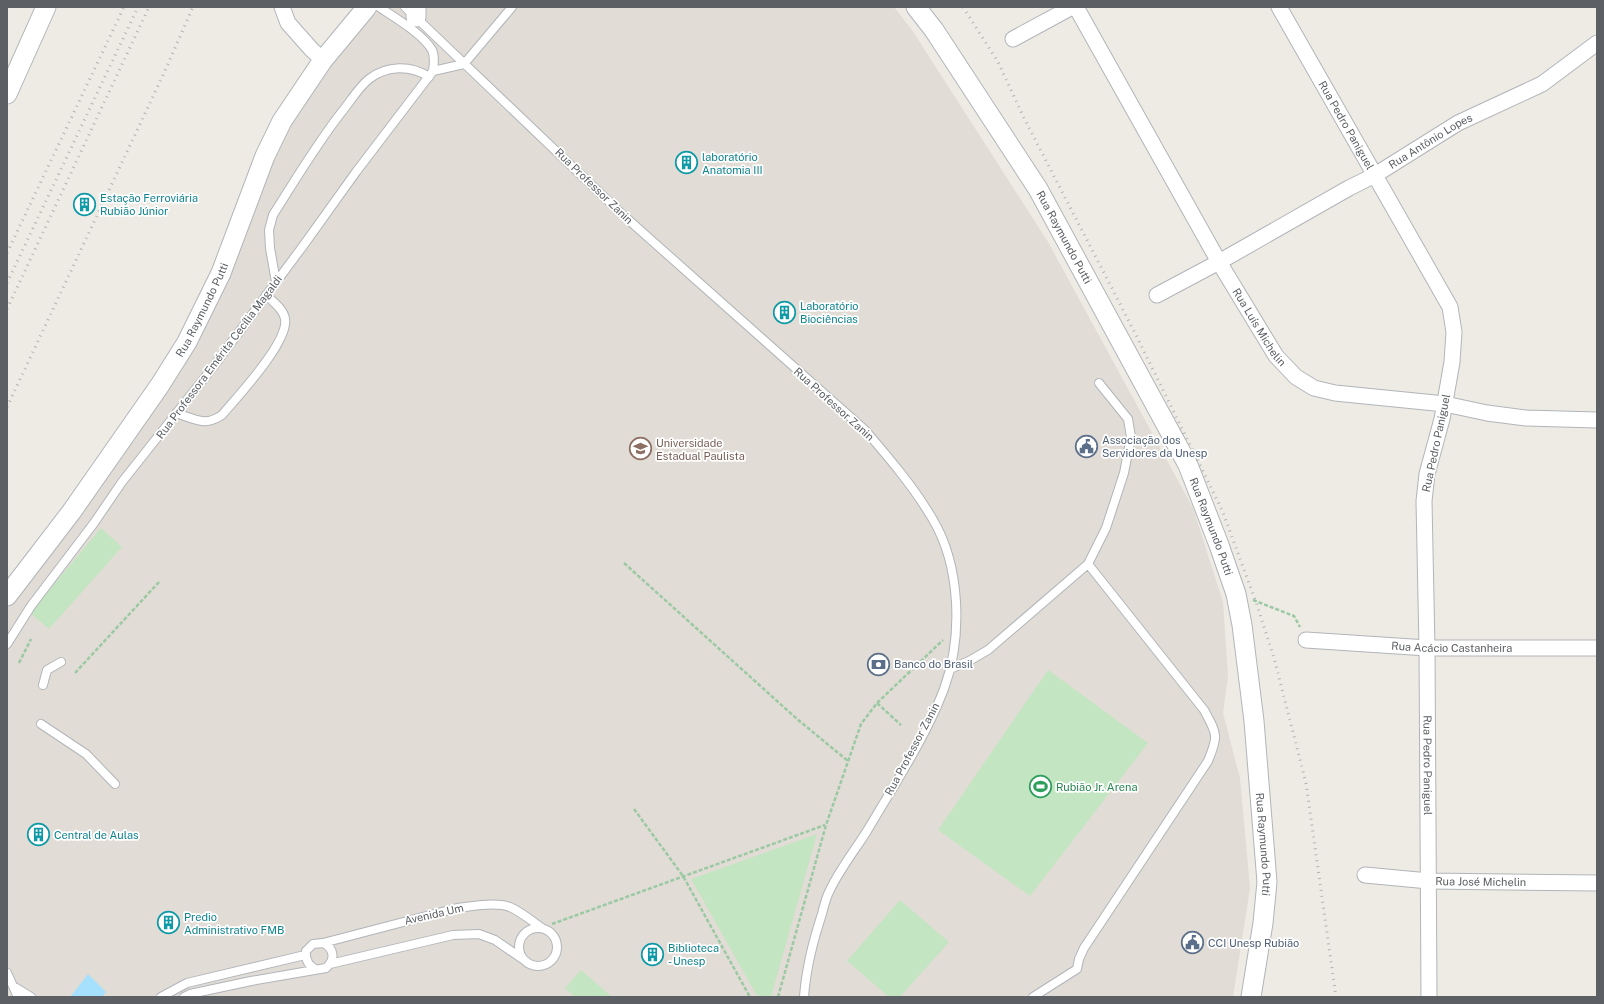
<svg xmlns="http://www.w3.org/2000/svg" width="1604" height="1004" font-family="'Public Sans',sans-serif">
<rect width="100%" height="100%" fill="#eeebe4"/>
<path fill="#e1dcd5" d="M 382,7 L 894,7 L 912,30 L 1048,242 L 1193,508 L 1223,602 L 1228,676 L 1223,713 L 1240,778 L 1250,888 L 1233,997 L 7,997 L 7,609 L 164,391 L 278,146 L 309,92 L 351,39 Z"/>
<path fill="#c4e5c1" d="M 101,528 L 122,547 L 49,629 L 30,613 Z
M 1048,670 L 1148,743 L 1030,896 L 938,830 Z
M 817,834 L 771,997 L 760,997 L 756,994 L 691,879 Z
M 900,900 L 949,942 L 900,997 L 889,997 L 847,961 Z
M 581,970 L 612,997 L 575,997 L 565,988 Z"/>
<path fill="#a5e0fd" d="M 88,974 L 106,992 L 102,997 L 72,997 L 71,996 Z"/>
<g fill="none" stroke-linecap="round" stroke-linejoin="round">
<defs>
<path id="service" d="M 379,7 C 394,17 423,34 432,50 C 435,56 434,64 433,71
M 405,7 L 623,215 L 865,430 C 889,458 913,486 932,518 C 961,566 963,637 944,689 C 925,739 894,785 867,831 C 855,850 840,869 830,890 C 826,897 824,906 822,914 C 813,941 806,969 804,997
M 464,64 L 512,7
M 433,71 L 464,64
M 276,282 L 270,248 L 269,230 L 273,215 C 296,179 317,143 344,109 C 352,99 359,87 369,79 C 387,65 411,65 429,77
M 176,413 C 195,419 205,427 222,415 C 237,397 289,342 285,319 C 284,309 272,301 266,295
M 7,644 L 31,606 L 94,523 L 122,482 L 213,367 L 303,246 L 356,172 L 433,71
M 950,669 L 969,661 L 988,650 L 1088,564 L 1106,528 L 1124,473 L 1131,437 L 1128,419 L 1099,383
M 43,685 L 47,670 L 61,662
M 41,724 L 86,754 L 115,784
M519 947a19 19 0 1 1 38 0a19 19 0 1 1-38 0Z
M 323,943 L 457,908 C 472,906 496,902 510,907 C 521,912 532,921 542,928
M 330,964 L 453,935 L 479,934 L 495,940 L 527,962
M 7,973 L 18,997
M 13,986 L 31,997
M 161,997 L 187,983 L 305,955
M 184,997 L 190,994 L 251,981 L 326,968 C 336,959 334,948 323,943 L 313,944 L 306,951 C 305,959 308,965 315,969
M 1033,997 L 1077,969 L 1079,959 L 1084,948 L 1208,761 C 1219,735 1217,734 1204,710 L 1088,564"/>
<g id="minor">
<path d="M 282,7 L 288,23 L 312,50 L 323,60"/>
<path id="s1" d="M 1076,7 L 1219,262 L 1276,356 L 1296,377 L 1314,388 L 1335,393 L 1445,404 L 1487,413 L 1526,418 L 1597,420"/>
<path id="s2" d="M 1279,7 L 1450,307 L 1454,332 L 1452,362 L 1442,419 L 1427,474 L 1424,501 L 1427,648 L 1429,997"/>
<path d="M 1013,39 L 1072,7"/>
<path id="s3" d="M 1157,295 L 1219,262 L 1349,188 L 1375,175 L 1458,123 L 1542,84 L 1597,43"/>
<path id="s4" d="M 1306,640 L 1427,648 L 1597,648"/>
<path id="s5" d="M 1365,875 L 1429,881 L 1597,883"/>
</g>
<g id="tertiary">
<path d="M 416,7 L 416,17"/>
<path id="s6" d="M 916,7 L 934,30 L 1038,189 L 1188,465 L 1219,545 L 1236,594 L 1242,625 L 1254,721 L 1267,882 L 1263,923 L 1251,997"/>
<path d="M 7,94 L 46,7"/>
<path id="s7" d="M 7,596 L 72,511 L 160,385 L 187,342 L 221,273 L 265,156 L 282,121 L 323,60 L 367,7"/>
</g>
</defs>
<use href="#service" stroke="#b1b5b9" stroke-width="10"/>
<use href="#minor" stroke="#b1b5b9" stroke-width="17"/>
<use href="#tertiary" stroke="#b1b5b9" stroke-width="21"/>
<path stroke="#9bc9a3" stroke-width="2.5" stroke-dasharray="4 2" stroke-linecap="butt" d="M 624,563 L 797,719 L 848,761
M 1253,600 L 1294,616 L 1300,627
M 19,663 L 31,639
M 75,673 L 159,582
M 877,703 L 943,640
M 634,809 L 683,876 L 750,997
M 552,924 L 825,825
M 778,997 L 826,825 L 861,724 L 877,703 L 901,725"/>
<use href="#service" stroke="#fff" stroke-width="8"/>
<use href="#minor" stroke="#fff" stroke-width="15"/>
<use href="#tertiary" stroke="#fff" stroke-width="19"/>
<path stroke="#b2b3b4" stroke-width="3" stroke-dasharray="1 5" stroke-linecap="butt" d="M 963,7 L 998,62 L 1024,118 L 1136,335 L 1222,510 L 1256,602 L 1274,658 L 1306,783 L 1336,997
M 7,253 L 124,7
M 7,283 L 138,7
M 7,309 L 149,7
M 7,407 L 164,73 L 193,7"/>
</g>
<defs>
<symbol id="building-ring" viewBox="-11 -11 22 22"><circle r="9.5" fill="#fff" stroke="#0f9aa8" stroke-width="1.5"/><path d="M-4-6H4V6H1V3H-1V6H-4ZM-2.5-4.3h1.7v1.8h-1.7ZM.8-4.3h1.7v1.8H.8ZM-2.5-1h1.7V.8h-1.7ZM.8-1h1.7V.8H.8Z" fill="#0f9aa8"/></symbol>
<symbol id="civic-ring" viewBox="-11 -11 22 22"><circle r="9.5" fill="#fff" stroke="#5c6f8a" stroke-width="1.5"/><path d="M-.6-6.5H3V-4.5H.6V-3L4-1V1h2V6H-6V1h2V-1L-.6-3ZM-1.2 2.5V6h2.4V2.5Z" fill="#5c6f8a"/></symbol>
<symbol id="university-ring" viewBox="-11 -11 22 22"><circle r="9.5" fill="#fff" stroke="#8d6e63" stroke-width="1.5"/><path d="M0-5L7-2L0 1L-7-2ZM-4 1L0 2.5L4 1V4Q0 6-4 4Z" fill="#8d6e63"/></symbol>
<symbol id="bank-ring" viewBox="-11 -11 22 22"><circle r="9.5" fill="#fff" stroke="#5c6f8a" stroke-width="1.5"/><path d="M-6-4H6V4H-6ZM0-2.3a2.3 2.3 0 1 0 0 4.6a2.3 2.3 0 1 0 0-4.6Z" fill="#5c6f8a"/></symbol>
<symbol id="stadium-ring" viewBox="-11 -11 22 22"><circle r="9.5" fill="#fff" stroke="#2e9e5b" stroke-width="1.5"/><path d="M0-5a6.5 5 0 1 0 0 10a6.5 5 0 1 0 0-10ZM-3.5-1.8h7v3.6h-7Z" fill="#2e9e5b"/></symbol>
</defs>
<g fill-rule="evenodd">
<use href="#building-ring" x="674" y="150" width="25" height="25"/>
<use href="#building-ring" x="72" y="192" width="25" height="25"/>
<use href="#building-ring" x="772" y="300" width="25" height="25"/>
<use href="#civic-ring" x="1074" y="434" width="25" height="25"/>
<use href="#university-ring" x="628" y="436" width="25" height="25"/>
<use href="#bank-ring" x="866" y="652" width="25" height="25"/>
<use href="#stadium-ring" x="1028" y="774" width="25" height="25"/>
<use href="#building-ring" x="26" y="822" width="25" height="25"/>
<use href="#building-ring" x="156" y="910" width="25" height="25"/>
<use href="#civic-ring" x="1180" y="930" width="25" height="25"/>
<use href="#building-ring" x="640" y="942" width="25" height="25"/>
</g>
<g text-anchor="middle" stroke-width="3.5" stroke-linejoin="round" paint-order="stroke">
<g font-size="11" fill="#5c6064" stroke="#fff">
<text dy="4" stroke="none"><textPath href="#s2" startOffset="136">Rua Pedro Paniguel</textPath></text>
<text dy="4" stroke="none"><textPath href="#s3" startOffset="314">Rua Antônio Lopes</textPath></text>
<text transform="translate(594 186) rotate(44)" y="4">Rua Professor Zanin</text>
<text dy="4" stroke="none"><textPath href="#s6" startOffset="274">Rua Raymundo Putti</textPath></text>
<text dy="4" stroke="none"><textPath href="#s7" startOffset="347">Rua Raymundo Putti</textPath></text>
<text dy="4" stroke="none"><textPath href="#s1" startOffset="369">Rua Luís Michelin</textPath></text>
<text transform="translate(219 357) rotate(-53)" y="4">Rua Professora Emérita Cecília Magaldi</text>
<text transform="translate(834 404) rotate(42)" y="4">Rua Professor Zanin</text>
<text transform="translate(1436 443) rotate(-78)" y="4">Rua Pedro Paniguel</text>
<text dy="4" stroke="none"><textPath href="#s6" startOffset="599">Rua Raymundo Putti</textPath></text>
<text dy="4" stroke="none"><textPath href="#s4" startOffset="146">Rua Acácio Castanheira</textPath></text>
<text transform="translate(912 749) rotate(-62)" y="4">Rua Professor Zanin</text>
<text dy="4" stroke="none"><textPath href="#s2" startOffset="807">Rua Pedro Paniguel</textPath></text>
<text dy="4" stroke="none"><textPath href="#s6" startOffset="923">Rua Raymundo Putti</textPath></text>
<text dy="4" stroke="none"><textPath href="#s5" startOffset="116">Rua José Michelin</textPath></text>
<text transform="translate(434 914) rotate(-13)" y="4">Avenida Um</text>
</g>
<g font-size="11" fill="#0d838f" stroke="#fff" text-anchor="start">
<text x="702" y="161">laboratório<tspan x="702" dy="13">Anatomia III</tspan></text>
<text x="100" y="202">Estação Ferroviária<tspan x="100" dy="13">Rubião Júnior</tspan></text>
<text x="800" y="310">Laboratório<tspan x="800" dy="13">Biociências</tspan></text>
<text x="54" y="839">Central de Aulas</text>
<text x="184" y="921">Predio<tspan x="184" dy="13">Administrativo FMB</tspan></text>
<text x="668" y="952">Biblioteca<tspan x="668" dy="13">- Unesp</tspan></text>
</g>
<g font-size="11" fill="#4e5e75" stroke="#fff" text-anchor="start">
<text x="1102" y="444">Associação dos<tspan x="1102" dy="13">Servidores da Unesp</tspan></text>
<text x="894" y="668">Banco do Brasil</text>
<text x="1208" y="947">CCI Unesp Rubião</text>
</g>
<g font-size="11" fill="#785e54" stroke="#fff" text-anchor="start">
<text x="656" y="447">Universidade<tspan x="656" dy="13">Estadual Paulista</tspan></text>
</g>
<g font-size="11" fill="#27864d" stroke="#fff" text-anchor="start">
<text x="1056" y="791">Rubião Jr. Arena</text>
</g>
</g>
<rect width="1604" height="1004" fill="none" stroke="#5c6064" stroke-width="16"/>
</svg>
